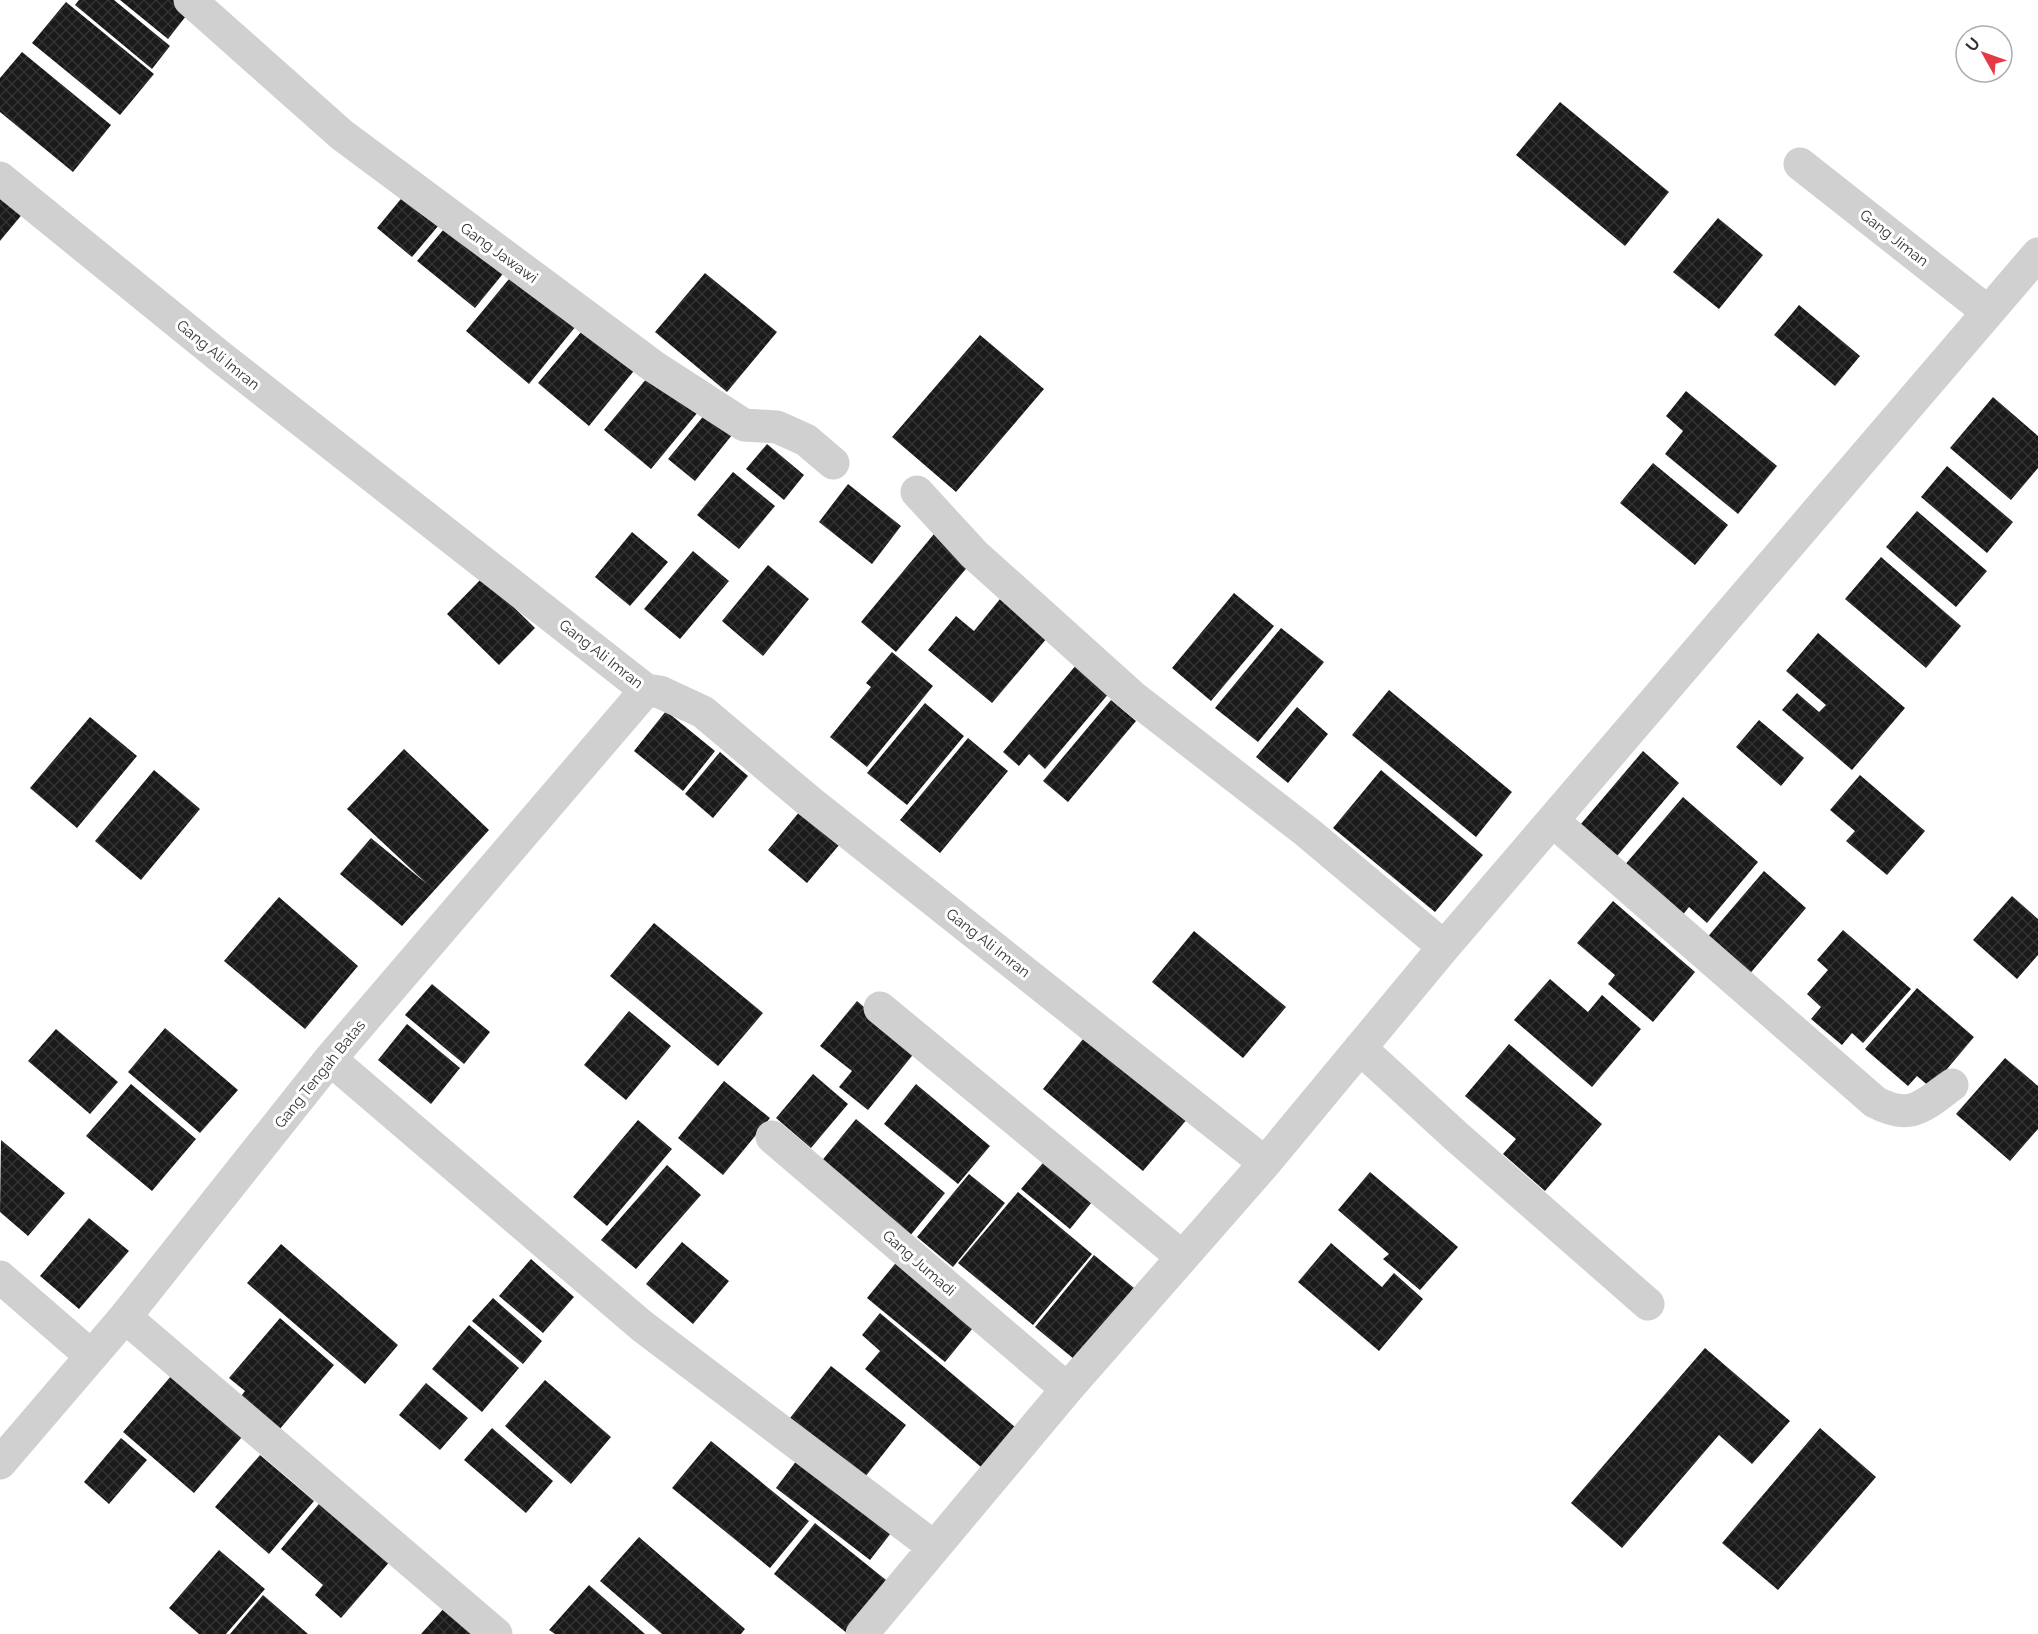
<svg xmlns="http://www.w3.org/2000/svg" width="2038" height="1634" font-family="Raleway,sans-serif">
<defs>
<pattern id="building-cross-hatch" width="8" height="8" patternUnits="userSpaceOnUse" patternTransform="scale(1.5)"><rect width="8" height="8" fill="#1a1a1a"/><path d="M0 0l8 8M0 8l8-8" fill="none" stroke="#333"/></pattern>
</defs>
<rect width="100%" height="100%" fill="#fff"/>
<path fill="url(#building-cross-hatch)" d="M 79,0 L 114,0 L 170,46 L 152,69 L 75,5 Z
M 120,0 L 176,0 L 190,11 L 168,39 Z
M 66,2 L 154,74 L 120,115 L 32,43 Z
M 22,52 L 111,125 L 73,172 L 0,112 L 0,78 Z
M 1560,102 L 1669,192 L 1625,246 L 1516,155 Z
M 0,183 L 29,206 L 0,241 Z
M 409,189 L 444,219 L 412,257 L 377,228 Z
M 1718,218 L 1763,255 L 1719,309 L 1673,272 Z
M 449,223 L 506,270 L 475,308 L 417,261 Z
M 705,273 L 777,332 L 727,392 L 655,332 Z
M 513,274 L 576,326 L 529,384 L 466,331 Z
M 1799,305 L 1860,356 L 1835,386 L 1774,335 Z
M 587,325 L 637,367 L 589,426 L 538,383 Z
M 980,335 L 1044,389 L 956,492 L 892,437 Z
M 652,372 L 698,412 L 651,469 L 604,430 Z
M 1686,391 L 1777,466 L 1738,514 L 1665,454 L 1683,431 L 1666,416 Z
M 1993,397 L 2038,436 L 2038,468 L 2011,500 L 1950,448 Z
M 706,413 L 732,435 L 695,481 L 668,459 Z
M 767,444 L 804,475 L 784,500 L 746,469 Z
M 1653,463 L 1728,525 L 1695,565 L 1620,503 Z
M 1947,466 L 2013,522 L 1987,553 L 1921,497 Z
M 733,472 L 775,506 L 739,549 L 697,515 Z
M 848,484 L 901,526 L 872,564 L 819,522 Z
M 1917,511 L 1987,571 L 1956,607 L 1886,547 Z
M 632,532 L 668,562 L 630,606 L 595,577 Z
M 934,534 L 970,564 L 896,652 L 861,622 Z
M 693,551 L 729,581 L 680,639 L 644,609 Z
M 1881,557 L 1961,626 L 1926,668 L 1845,599 Z
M 768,565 L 809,599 L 763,656 L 722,621 Z
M 483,577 L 535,628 L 499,665 L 447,614 Z
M 1234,593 L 1274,626 L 1211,701 L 1172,668 Z
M 1000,599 L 1047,638 L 992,703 L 928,650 L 956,616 L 974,631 Z
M 1281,628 L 1324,662 L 1258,742 L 1215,708 Z
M 1818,633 L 1905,708 L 1852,770 L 1782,710 L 1797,693 L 1819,712 L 1826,705 L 1786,671 Z
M 892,652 L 933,686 L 867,767 L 830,737 L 871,687 L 866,683 Z
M 1077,664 L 1110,692 L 1045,769 L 1029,754 L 1019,766 L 1003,752 Z
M 1389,690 L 1512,792 L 1476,837 L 1352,735 Z
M 1111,700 L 1136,721 L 1068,802 L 1043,781 Z
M 925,703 L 964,736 L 907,805 L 867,773 Z
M 1297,707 L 1328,734 L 1288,783 L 1256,757 Z
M 666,711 L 715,751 L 683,791 L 634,751 Z
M 90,717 L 137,756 L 77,828 L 30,788 Z
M 1759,720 L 1804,758 L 1781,786 L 1736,747 Z
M 968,738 L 1008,771 L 940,853 L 900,820 Z
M 404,749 L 489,830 L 402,926 L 340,874 L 371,838 L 427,884 L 347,809 Z
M 1643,751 L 1679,783 L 1612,862 L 1575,831 Z
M 720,752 L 748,776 L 713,818 L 685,794 Z
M 154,770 L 200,809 L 141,880 L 95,841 Z
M 1381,770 L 1483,855 L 1435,912 L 1333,828 Z
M 1860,775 L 1925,831 L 1887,875 L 1846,841 L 1855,831 L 1830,810 Z
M 1683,797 L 1758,862 L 1707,923 L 1689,907 L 1681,917 L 1623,867 Z
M 805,805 L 845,838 L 807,883 L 768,850 Z
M 1764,871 L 1806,908 L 1747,977 L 1705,940 Z
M 2012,896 L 2038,919 L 2038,955 L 2017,979 L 1973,940 Z
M 279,897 L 358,966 L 305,1029 L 224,961 Z
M 1613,901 L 1695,972 L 1653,1022 L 1608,984 L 1615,975 L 1577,943 Z
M 654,923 L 763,1013 L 718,1066 L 610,976 Z
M 1843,930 L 1911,989 L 1863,1043 L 1852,1033 L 1842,1045 L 1811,1019 L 1821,1007 L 1807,994 L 1828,970 L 1817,960 Z
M 1194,931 L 1286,1007 L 1243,1058 L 1152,982 Z
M 1550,979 L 1588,1012 L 1602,995 L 1641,1029 L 1592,1087 L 1514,1020 Z
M 432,984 L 490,1032 L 464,1064 L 405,1015 Z
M 1917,988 L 1974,1037 L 1931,1088 L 1917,1076 L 1908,1086 L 1865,1049 Z
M 857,1001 L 916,1051 L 868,1110 L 839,1087 L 852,1071 L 820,1046 Z
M 629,1011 L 671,1046 L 626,1100 L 584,1065 Z
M 407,1024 L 460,1068 L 431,1104 L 378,1060 Z
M 165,1028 L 238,1090 L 200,1133 L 128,1072 Z
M 56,1029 L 118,1082 L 90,1114 L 28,1061 Z
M 1087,1034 L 1188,1118 L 1143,1171 L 1043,1089 Z
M 1509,1044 L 1602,1124 L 1545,1191 L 1503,1154 L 1516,1139 L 1465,1096 Z
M 2005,1058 L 2038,1086 L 2038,1129 L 2010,1161 L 1956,1114 Z
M 813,1074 L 848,1104 L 811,1148 L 776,1118 Z
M 724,1081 L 770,1118 L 723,1175 L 678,1138 Z
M 131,1084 L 196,1139 L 152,1191 L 86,1136 Z
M 916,1084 L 990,1146 L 958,1184 L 884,1124 Z
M 856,1119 L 945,1193 L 909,1237 L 820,1163 Z
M 638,1120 L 672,1149 L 607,1226 L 573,1197 Z
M 1,1140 L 65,1193 L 28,1236 L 0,1212 Z
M 1048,1157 L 1096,1197 L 1070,1229 L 1021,1189 Z
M 667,1165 L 701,1195 L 636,1269 L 601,1240 Z
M 1370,1172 L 1458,1247 L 1420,1290 L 1383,1259 L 1389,1254 L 1338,1210 Z
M 969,1174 L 1005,1203 L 953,1267 L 917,1237 Z
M 1018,1192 L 1092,1254 L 1033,1325 L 958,1263 Z
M 89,1218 L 129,1251 L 79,1309 L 40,1276 Z
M 682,1242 L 729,1281 L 693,1324 L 646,1284 Z
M 1331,1243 L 1382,1287 L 1394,1273 L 1423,1299 L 1379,1351 L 1298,1282 Z
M 281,1244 L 398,1345 L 365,1384 L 247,1283 Z
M 1094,1255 L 1134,1288 L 1074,1359 L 1035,1327 Z
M 531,1259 L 574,1297 L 543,1333 L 499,1296 Z
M 899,1259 L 977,1323 L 945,1362 L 867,1298 Z
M 493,1298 L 542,1341 L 523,1364 L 472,1321 Z
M 880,1313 L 1021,1432 L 987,1472 L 865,1369 L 880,1351 L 862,1335 Z
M 280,1318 L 334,1365 L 273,1437 L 235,1404 L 245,1391 L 229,1378 Z
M 469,1325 L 519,1368 L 482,1412 L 432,1369 Z
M 1705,1348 L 1790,1421 L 1752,1464 L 1719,1435 L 1622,1548 L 1571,1503 Z
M 831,1366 L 906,1425 L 865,1477 L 790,1418 Z
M 171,1376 L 242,1437 L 194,1493 L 123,1432 Z
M 545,1380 L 611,1437 L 571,1484 L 505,1426 Z
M 426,1383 L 468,1418 L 440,1450 L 399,1415 Z
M 492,1428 L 553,1481 L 526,1513 L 464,1460 Z
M 1820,1428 L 1876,1477 L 1778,1590 L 1722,1543 Z
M 121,1438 L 147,1460 L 109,1504 L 84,1482 Z
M 711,1441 L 809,1521 L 770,1568 L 672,1488 Z
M 803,1452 L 898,1524 L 870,1560 L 776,1488 Z
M 260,1455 L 314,1501 L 269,1554 L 215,1507 Z
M 323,1499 L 392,1559 L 341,1618 L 315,1595 L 323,1585 L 281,1549 Z
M 815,1523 L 891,1584 L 848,1634 L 774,1574 Z
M 639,1537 L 745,1629 L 741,1634 L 662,1634 L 600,1581 Z
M 219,1550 L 265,1589 L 226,1634 L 199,1634 L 169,1608 Z
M 589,1585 L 645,1634 L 555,1634 L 549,1630 Z
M 263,1595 L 308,1634 L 230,1634 Z
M 445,1607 L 476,1634 L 421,1634 Z"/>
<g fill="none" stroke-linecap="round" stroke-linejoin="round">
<path stroke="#d0d0d0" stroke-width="33" d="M 190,0 L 342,135 L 653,366 L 744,425 L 777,427 L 806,440 L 833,463
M 1800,164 L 1988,312
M 0,178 L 223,359 L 646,690 L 660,692 L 703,712 L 810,802 L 1265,1163
M 917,492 L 974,554 L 1133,697 L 1307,832 L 1444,947
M 1553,821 L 1875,1102 C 1911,1121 1923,1106 1952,1085
M 880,1008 L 1181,1256
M 1360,1048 L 1457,1137 L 1648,1304
M 330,1059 L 642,1326 L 934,1547
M 772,1137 L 1067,1389
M 0,1277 L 90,1355
M 125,1317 L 496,1634
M 0,1463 L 125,1317 L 330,1059 L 646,690
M 862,1634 L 1067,1389 L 1265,1163 L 1444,947 L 2038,254"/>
</g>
<g text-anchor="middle" stroke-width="6" stroke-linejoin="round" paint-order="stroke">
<g font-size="15" fill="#333" stroke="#fff">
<text transform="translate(1894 238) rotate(38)" y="5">Gang Jiman</text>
<text transform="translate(499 253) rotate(36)" y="5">Gang Jawawi</text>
<text transform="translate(218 355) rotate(39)" y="5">Gang Ali Imran</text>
<text transform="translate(601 654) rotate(38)" y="5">Gang Ali Imran</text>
<text transform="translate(988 943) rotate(38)" y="5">Gang Ali Imran</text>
<text transform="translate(320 1074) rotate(-51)" y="5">Gang Tengah Batas</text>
<text transform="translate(919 1263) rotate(41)" y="5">Gang Jumadi</text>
</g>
</g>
<g transform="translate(1984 54) rotate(310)"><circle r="28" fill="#ffffff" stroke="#adadad" stroke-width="1.5"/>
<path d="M0-4.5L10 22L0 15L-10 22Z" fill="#e63946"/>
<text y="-9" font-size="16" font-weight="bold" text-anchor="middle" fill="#333333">U</text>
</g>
</svg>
